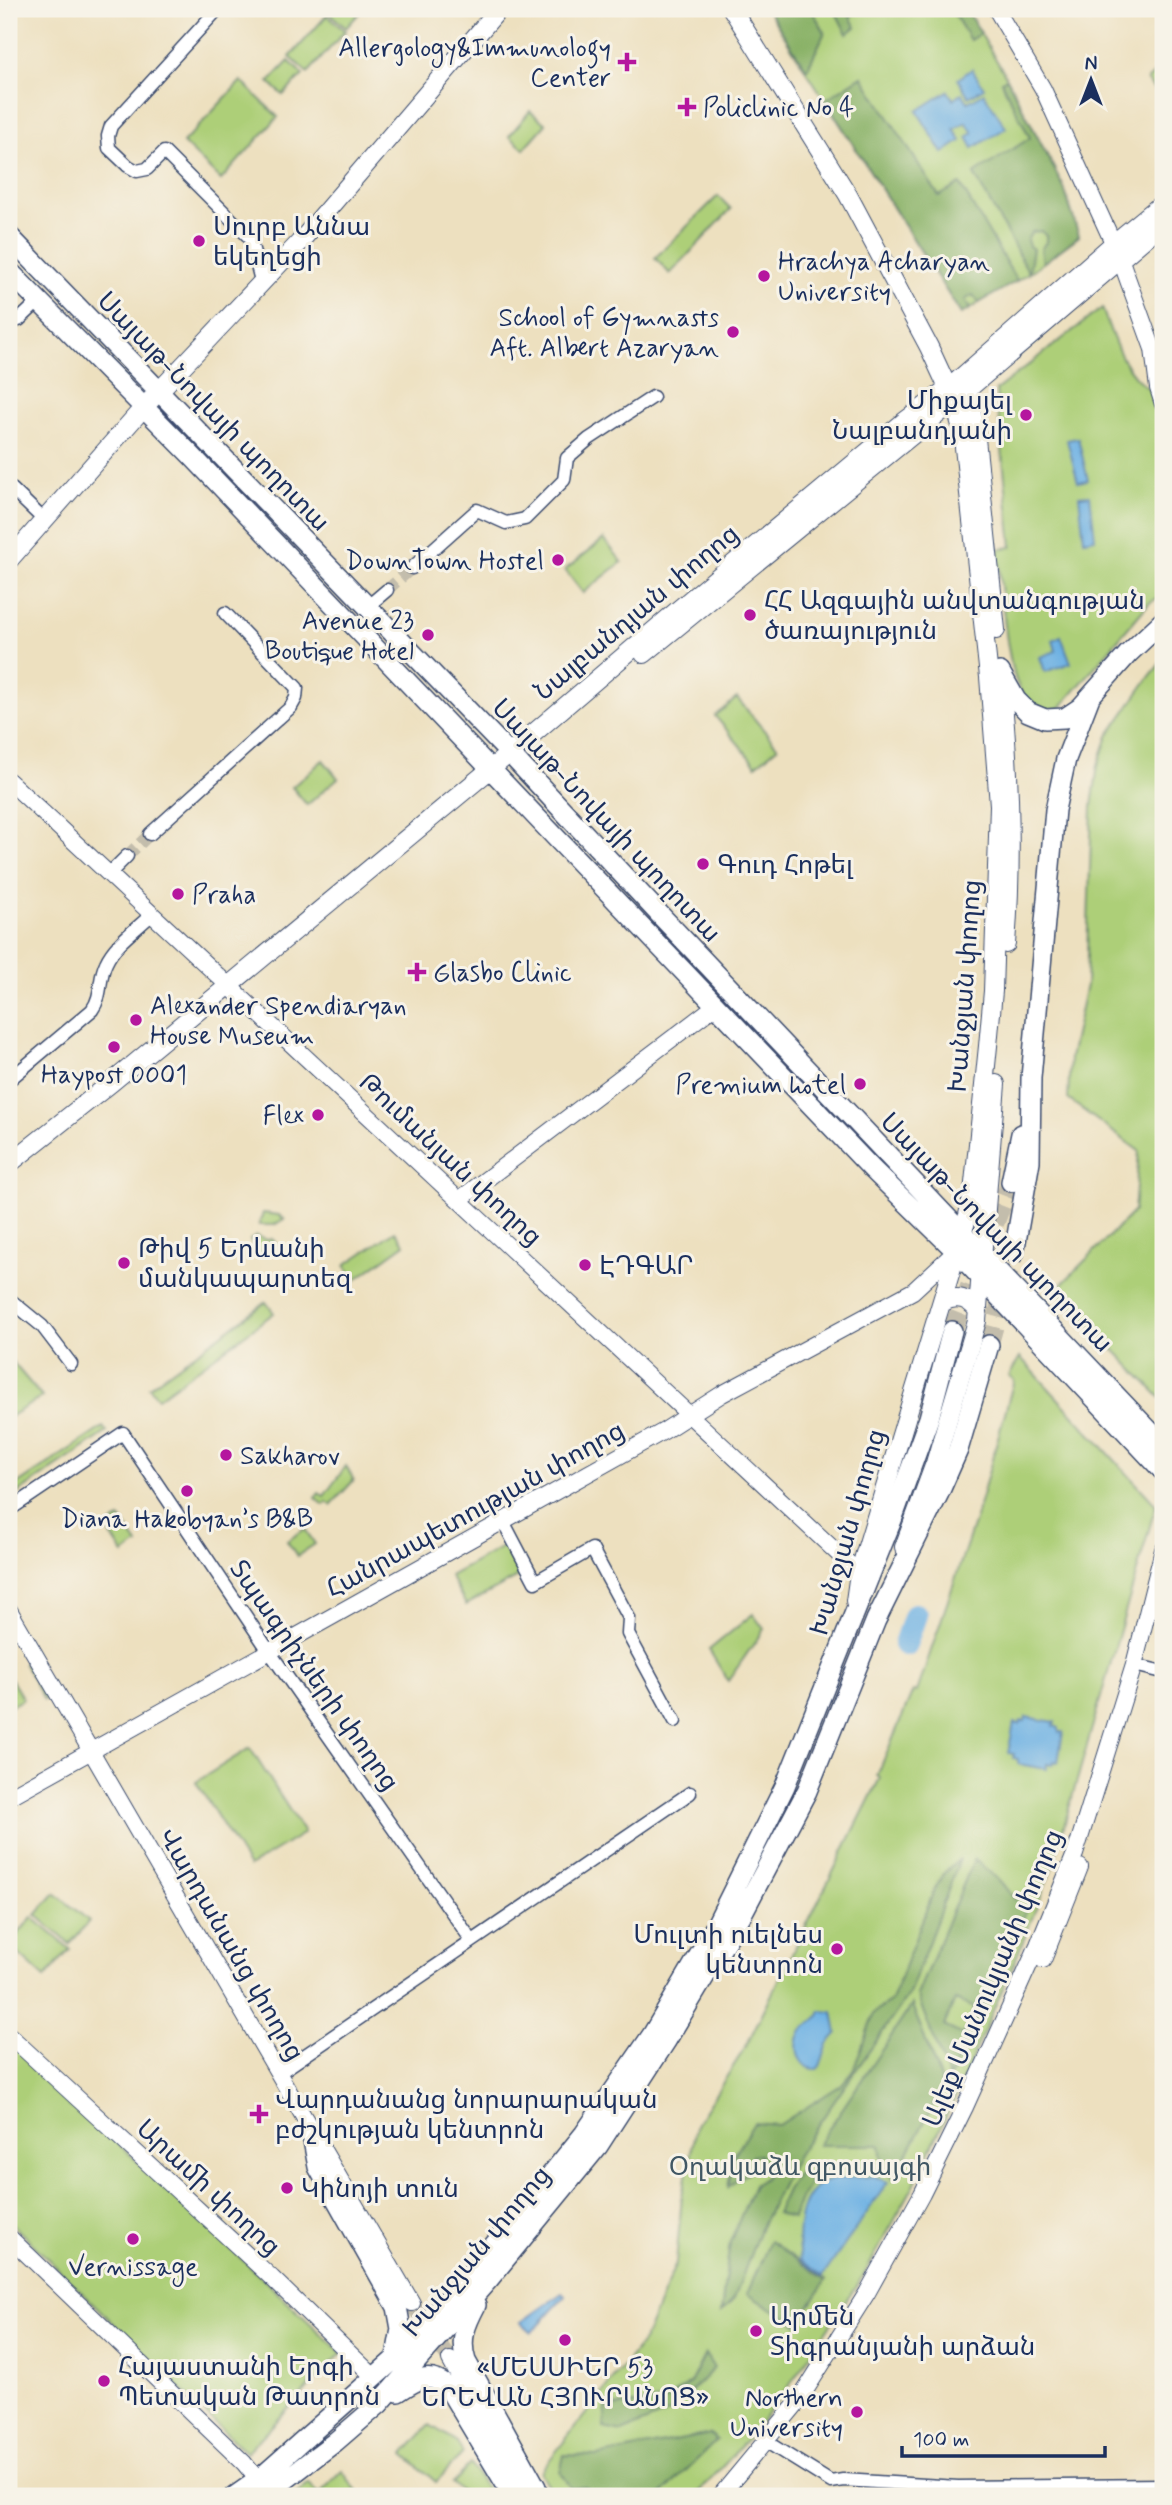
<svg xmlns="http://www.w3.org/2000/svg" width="1172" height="2505" font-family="Mynerve,'Noto Sans Armenian',sans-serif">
<rect width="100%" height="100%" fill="#f7f3e8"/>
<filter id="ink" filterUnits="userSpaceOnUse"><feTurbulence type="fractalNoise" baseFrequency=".0143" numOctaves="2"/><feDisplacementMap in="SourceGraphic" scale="14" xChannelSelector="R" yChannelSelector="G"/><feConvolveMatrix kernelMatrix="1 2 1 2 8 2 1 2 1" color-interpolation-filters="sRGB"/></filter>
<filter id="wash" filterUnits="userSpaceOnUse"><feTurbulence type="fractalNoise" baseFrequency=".00686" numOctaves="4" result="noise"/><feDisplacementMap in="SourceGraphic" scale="28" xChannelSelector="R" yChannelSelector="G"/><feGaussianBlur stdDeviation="1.57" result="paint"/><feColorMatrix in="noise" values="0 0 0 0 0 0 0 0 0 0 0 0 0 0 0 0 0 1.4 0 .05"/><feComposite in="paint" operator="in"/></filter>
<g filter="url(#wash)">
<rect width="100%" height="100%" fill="#ede0bf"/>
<path fill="#adcf78" stroke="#647f6b" stroke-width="2" d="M 330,9 L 363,9 L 346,28 L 328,12 Z
M 767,9 L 966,9 L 1007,78 L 1064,188 L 1079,236 L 1029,273 L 961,314 Z
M 327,15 L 345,31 L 308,73 L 290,57 Z
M 289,61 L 303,75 L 283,95 L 269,82 Z
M 1163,66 L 1163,100 L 1147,80 Z
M 241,81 L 278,117 L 221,180 L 183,143 Z
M 530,111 L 546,124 L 524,149 L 509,136 Z
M 718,196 L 731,209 L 670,274 L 655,258 Z
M 1102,308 C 1113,337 1122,371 1149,389 L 1163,443 L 1163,595 L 1149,603 L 1061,707 L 1048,711 C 1038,706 1028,702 1022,693 C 1005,669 1001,581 998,549 L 1012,547 L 996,390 Z
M 604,539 L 622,562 L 583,593 L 565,570 Z
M 1163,660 L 1163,1400 L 1056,1290 L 1134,1211 L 1139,1151 L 1068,1099 L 1070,1058 L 1086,985 L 1092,806 L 1098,765 L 1108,736 L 1150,676 Z
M 737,698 L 778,747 L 756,765 L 715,716 Z
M 323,760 L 338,778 L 307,805 L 292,787 Z
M 263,1213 L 279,1215 L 284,1219 L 274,1225 L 259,1225 Z
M 395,1231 L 405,1244 L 355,1280 L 345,1265 Z
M 256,1236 L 267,1240 L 272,1239 L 276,1243 L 260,1254 L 250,1240 Z
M 266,1302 L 274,1313 L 158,1398 L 149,1387 Z
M 1020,1357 L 1156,1505 L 1051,1871 L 1017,1956 L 957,2093 L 913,2187 L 865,2273 L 792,2382 L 743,2444 L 696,2496 L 554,2496 L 540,2472 L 644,2340 L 676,2263 L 682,2196 L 697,2123 L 745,2048 L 880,1778 L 877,1776 L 913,1691 L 917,1692 L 976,1517 L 1014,1380 L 1009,1376 Z
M 9,1358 L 42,1397 L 9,1417 Z
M 103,1427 L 107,1432 L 9,1499 L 9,1490 Z
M 346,1466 L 354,1480 L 331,1505 L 327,1502 L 324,1505 L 315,1498 L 319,1493 L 324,1496 Z
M 120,1518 L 138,1544 L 124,1554 L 106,1528 Z
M 305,1529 L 315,1544 L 297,1556 L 287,1541 Z
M 506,1545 L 522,1575 L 466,1605 L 450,1576 Z
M 753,1614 L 764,1629 L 728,1681 L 709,1650 Z
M 29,1662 L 48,1697 L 44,1700 L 24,1664 Z
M 9,1676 L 23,1699 L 9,1707 Z
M 250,1748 L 304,1833 L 249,1867 L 196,1782 Z
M 55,1893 L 89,1921 L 70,1944 L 36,1915 Z
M 32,1917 L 70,1949 L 45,1978 L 9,1945 Z
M 9,2041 L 342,2353 L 246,2453 L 9,2221 Z
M 430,2425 L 457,2442 L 463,2453 L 436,2482 L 404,2454 Z
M 470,2464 L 491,2496 L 467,2496 L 452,2483 Z
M 342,2471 L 361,2496 L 294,2496 L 309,2483 L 318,2495 Z"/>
<path fill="#8ab268" stroke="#527063" stroke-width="2" fill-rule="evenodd" d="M 767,9 L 811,9 L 825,32 L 807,70 Z
M 834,9 L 854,9 L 856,12 L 850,17 L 856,27 L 847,34 Z
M 951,9 L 966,9 L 981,33 L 970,40 Z
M 862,76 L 939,196 L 960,184 L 1017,281 L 979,303 L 973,295 L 965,300 L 970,309 L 961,314 L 825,100 Z
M 1007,78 L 1064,188 L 1079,236 L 1043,263 L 1041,249 L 1046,242 L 1046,236 L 1041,231 L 1032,232 L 1027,240 L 1029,246 L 1033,249 L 1029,273 L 974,174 L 1030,138 L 1001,81 Z
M 960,1859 L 909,1994 L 797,2155 L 760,2229 L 734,2299 L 721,2312 L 730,2242 L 754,2185 L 767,2176 L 759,2155 L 752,2156 L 753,2168 L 728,2187 L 734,2155 L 754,2123 L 779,2125 L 841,2085 L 853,2071 L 874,2013 L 891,2001 L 934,1890 L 944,1873 Z
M 974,1859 L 999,1880 L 1026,1912 L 949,2079 L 917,1995 ZM 955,2000 L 975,2008 L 963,2035 L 944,2026 Z
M 912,2005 L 943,2087 L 894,2179 L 883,2171 L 880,2145 L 818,2145 Z
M 801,2168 L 810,2183 L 800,2199 L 793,2218 L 776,2214 L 787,2190 Z
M 770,2241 L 826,2280 L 798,2324 L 747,2294 Z
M 705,2354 L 714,2368 L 671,2412 L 622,2432 L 604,2428 L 606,2408 L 666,2400 L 690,2383 Z
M 710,2434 L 717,2440 L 660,2496 L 596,2496 L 585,2487 L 571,2489 L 560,2472 L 564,2455 L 597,2456 Z"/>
<path fill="#6db1e3" stroke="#4470a0" stroke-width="2" d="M 972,69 L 984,88 L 969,97 L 958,79 Z
M 948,91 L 953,99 L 962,93 L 968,102 L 984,93 L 1006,128 L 973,148 L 967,137 L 973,133 L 966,122 L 954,129 L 961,141 L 943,153 L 917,111 Z
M 1078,438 L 1088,480 L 1078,482 L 1067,440 Z
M 1090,495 L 1095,538 L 1084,540 L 1079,496 Z
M 1061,636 L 1071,663 L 1045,672 L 1040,657 L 1056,651 L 1053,640 Z
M 1026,1717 L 1055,1722 L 1054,1726 L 1059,1728 L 1059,1732 L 1063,1732 L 1058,1762 L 1053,1761 L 1052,1765 L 1047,1764 L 1046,1769 L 1018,1764 L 1018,1759 L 1013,1758 L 1014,1754 L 1008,1753 L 1014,1723 L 1020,1724 L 1021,1721 L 1025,1721 Z
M 821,2011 L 833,2012 L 837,2034 L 828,2044 L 820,2066 L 817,2069 C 798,2070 792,2044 802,2031 C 808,2022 818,2022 821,2011 Z
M 874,2176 L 888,2182 L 823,2276 L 800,2260 C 796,2236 797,2194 825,2182 C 839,2177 859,2178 874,2176 Z
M 562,2293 L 565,2296 L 532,2332 L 521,2322 Z"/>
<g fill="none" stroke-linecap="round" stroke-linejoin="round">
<path stroke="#6db1e3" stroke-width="24" d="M 905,1644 L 915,1615"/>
</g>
</g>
<g filter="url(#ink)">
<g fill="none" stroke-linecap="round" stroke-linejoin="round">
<path stroke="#c3bdac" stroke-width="12" stroke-dasharray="12 6" stroke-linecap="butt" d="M 9,331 L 19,320
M 387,590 L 412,568
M 127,856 L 150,834"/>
<path stroke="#c3bdac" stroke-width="16" stroke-dasharray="16 8" stroke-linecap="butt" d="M 412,2303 L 450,2360"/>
<path stroke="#c3bdac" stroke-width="19" stroke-dasharray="19 10" stroke-linecap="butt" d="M 952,1331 L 1011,1182
M 989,1345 L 1014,1253"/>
<defs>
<path id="minor" d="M 218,9 L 111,126 L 108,136 L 109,148 L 128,166 L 137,171 L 147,169 L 164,152 L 250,238 L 262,285
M 19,320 L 39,301
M 12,489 L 44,520
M 412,568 L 477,510 L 506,523 L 525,519 L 564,480 L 567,458 L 589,439 L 653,397
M 367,607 L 387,590
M 150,834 L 291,707 L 296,698 L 297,688 L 225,613
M 109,874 L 127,856
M 9,1080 L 92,1010 C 103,995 98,979 106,963 C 115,943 137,929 152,914
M 9,1299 L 42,1326 L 71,1364
M 9,1510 L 123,1433 L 269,1651 L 472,1941
M 503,1521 L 535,1582 L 592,1549 L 629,1618 L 628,1634 L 675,1721
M 1134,1665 L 1163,1672
M 279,2073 L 690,1793
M 765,2441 L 831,2482 L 843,2480 L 958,2487 L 1163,2485"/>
<path id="tertiary" d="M 996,9 L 1043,89 L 1120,258 L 1153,349 L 1158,388 L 1163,404
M 9,781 L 859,1573
M 459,1200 L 715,1006
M 9,1610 L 412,2303
M 9,1797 L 664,1431 L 722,1394 L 913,1291 L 956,1251
M 1043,1960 L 1080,1867
M 9,2035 L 272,2278 L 374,2377
M 9,2237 L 244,2463 L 258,2480
M 450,2360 L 526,2496
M 720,2496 L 798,2402 L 867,2293 L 922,2194 L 965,2107 L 1038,1945 L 1075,1854 L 1134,1665 L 1163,1550"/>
<path id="secondary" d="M 732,9 L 848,195 L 929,347 L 954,401 L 962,429 L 989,677 L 999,805 L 993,991 L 988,1046 L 973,1193 L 968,1215 L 859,1573 L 855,1601
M 968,389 L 975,429 L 996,630
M 9,560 L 144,407 L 299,243 L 499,9
M 644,654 L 954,401 L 1163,223
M 1001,682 C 1010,770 1013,856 1006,944
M 9,1164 L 111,1083 L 528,738 L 679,609 L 905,421 L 948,389 L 1113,244 L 1163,203
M 942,1303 C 956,1294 969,1298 978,1311
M 904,1547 L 935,1463 L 977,1321 L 996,1084"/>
<path id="primary" d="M 9,236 L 514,758 L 664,919 L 1163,1445
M 9,271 L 192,456 L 873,1170 L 956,1251 L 1163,1471
M 1000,672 L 1016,700 L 1028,712 L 1045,719 L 1065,718 L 1080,708 L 1129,653 L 1163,621
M 1011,1182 L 1021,1134
M 1014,1253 L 1030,1161 L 1031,1078 L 1055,810 L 1066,759 L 1090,697
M 312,2135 L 318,2167 L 397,2307 L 401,2329 L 396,2356
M 476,2305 C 466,2324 459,2339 466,2361 L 536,2487 L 538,2496
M 398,2392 C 415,2381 428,2371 447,2386 L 513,2496
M 235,2496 L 258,2480 L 396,2358 L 477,2266 L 584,2134 L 652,2035 L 711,1935 L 785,1786 L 892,1520 L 929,1418 L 952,1331
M 264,2496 L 335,2442 L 379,2404 L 489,2279 L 598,2146 L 666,2041 L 742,1914 L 807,1791 L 876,1620 L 939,1493 L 958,1450 L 989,1345"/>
</defs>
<use href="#minor" stroke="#3a4a6d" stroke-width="15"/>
<use href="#tertiary" stroke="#3a4a6d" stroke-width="18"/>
<use href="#secondary" stroke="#3a4a6d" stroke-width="20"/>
<use href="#primary" stroke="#3a4a6d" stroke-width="22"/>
<use href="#minor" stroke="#fff" stroke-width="12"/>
<use href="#tertiary" stroke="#fff" stroke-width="16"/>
<use href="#secondary" stroke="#fff" stroke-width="18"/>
<use href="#primary" stroke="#fff" stroke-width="19"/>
</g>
</g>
<g fill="#b5179e" stroke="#f7f3e8" stroke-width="2.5">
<path d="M623.5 51.5h7v7h7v7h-7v7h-7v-7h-7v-7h7z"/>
<path d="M683.5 96.5h7v7h7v7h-7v7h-7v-7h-7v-7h7z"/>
<circle cx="199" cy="241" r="7"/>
<circle cx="764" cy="276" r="7"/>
<circle cx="733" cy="332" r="7"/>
<circle cx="1026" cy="415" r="7"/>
<circle cx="558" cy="560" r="7"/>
<circle cx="750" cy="615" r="7"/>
<circle cx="428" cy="635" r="7"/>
<circle cx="703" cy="864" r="7"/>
<circle cx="178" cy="894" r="7"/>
<path d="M413.5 961.5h7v7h7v7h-7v7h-7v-7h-7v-7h7z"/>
<circle cx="136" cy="1020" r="7"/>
<circle cx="114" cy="1047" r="7"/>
<circle cx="860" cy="1084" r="7"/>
<circle cx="318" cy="1115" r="7"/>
<circle cx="124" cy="1263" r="7"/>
<circle cx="585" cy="1265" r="7"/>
<circle cx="226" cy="1455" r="7"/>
<circle cx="187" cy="1491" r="7"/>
<circle cx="837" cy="1949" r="7"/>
<path d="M255.5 2103.5h7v7h7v7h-7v7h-7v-7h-7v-7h7z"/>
<circle cx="287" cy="2188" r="7"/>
<circle cx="133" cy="2239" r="7"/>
<circle cx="756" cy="2331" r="7"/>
<circle cx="565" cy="2340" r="7"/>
<circle cx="104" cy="2381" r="7"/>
<circle cx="857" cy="2412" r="7"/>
</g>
<g text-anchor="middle" stroke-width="6" stroke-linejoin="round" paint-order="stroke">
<g font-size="26" fill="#1b2f5e" stroke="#f7f3e8" text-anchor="start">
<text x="611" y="56" text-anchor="end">Allergology&amp;Immunology<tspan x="611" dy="30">Center</tspan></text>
<text x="703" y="116">Policlinic No 4</text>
<text x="213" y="235">Սուրբ Աննա<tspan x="213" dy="30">եկեղեցի</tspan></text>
<text x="778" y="270">Hrachya Acharyan<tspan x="778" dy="30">University</tspan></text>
<text x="719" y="326" text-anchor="end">School of Gymnasts<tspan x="719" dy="30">Aft. Albert Azaryan</tspan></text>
<text x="1012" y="409" text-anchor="end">Միքայել<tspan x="1012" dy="30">Նալբանդյանի</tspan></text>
<text x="544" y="569" text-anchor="end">DownTown Hostel</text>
<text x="764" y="609">ՀՀ Ազգային անվտանգության<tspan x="764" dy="30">ծառայություն</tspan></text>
<text x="414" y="629" text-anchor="end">Avenue 23<tspan x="414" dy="30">Boutique Hotel</tspan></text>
<text x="717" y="873">Գուդ Հոթել</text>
<text x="192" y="903">Praha</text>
<text x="433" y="981">Glasbo Clinic</text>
<text x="150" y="1014">Alexander Spendiaryan<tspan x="150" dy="30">House Museum</tspan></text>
<text x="114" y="1083" text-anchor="middle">Haypost 0001</text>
<text x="846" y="1093" text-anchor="end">Premium hotel</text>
<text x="304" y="1124" text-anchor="end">Flex</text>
<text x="138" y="1257">Թիվ 5 Երևանի<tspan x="138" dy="30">մանկապարտեզ</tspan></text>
<text x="599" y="1274">ԷԴԳԱՐ</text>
<text x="240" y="1464">Sakharov</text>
<text x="187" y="1527" text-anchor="middle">Diana Hakobyan’s B&amp;B</text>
<text x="823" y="1943" text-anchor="end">Մուլտի ուելնես<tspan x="823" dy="30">կենտրոն</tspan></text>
<text x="275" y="2108">Վարդանանց նորարարական<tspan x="275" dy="30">բժշկության կենտրոն</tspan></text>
<text x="301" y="2197">Կինոյի տուն</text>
<text x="133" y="2275" text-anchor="middle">Vernissage</text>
<text x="770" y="2325">Արմեն<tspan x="770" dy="30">Տիգրանյանի արձան</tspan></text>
<text x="118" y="2375">Հայաստանի Երգի<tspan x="118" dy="30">Պետական Թատրոն</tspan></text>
<text x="565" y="2376" text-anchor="middle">«ՄԵՍՍԻԵՐ 53<tspan x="565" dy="30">ԵՐԵՎԱՆ ՀՅՈՒՐԱՆՈՑ»</tspan></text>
<text x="843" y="2406" text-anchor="end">Northern<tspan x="843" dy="30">University</tspan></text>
</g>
<g font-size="26" fill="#1b2f5e" stroke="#f7f3e8">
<text transform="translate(214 411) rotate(46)" y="9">Սայաթ-Նովայի պողոտա</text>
<text transform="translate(636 612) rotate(-40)" y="9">Նալբանդյան փողոց</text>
<text transform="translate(607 820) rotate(47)" y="9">Սայաթ-Նովայի պողոտա</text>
<text transform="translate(964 986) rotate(-86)" y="9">Խանջյան փողոց</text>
<text transform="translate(451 1159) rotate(43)" y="9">Թումանյան փողոց</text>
<text transform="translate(997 1232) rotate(46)" y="9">Սայաթ-Նովայի պողոտա</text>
<text transform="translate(475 1509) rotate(-29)" y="9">Հանրապետության փողոց</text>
<text transform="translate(847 1532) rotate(-74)" y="9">Խանջյան փողոց</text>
<text transform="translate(315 1675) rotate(55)" y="9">Տպագրիչների փողոց</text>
<text transform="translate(232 1944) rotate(60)" y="9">Վարդանանց փողոց</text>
<text transform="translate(992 1978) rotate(-67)" y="9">Ալեք Մանուկյանի փողոց</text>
<text transform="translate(209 2187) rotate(43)" y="9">Արամի փողոց</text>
<text transform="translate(476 2251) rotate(-50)" y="9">Խանջյան փողոց</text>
</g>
<g font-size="26" fill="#405764" stroke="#f7f3e8">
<text x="800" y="2175">Օղակաձև զբոսայգի</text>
</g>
</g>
<rect width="1172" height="2505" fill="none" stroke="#f7f3e8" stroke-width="35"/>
<g transform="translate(1091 80)" stroke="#f7f3e8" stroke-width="5" paint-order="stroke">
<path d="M0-5L12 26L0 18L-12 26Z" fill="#1b2f5e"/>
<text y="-10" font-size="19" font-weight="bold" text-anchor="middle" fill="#1b2f5e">N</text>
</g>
<path d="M902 2446v10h203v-10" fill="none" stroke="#1b2f5e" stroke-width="3.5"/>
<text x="913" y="2446" font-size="21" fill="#1b2f5e" stroke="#f7f3e8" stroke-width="5" paint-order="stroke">100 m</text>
</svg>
